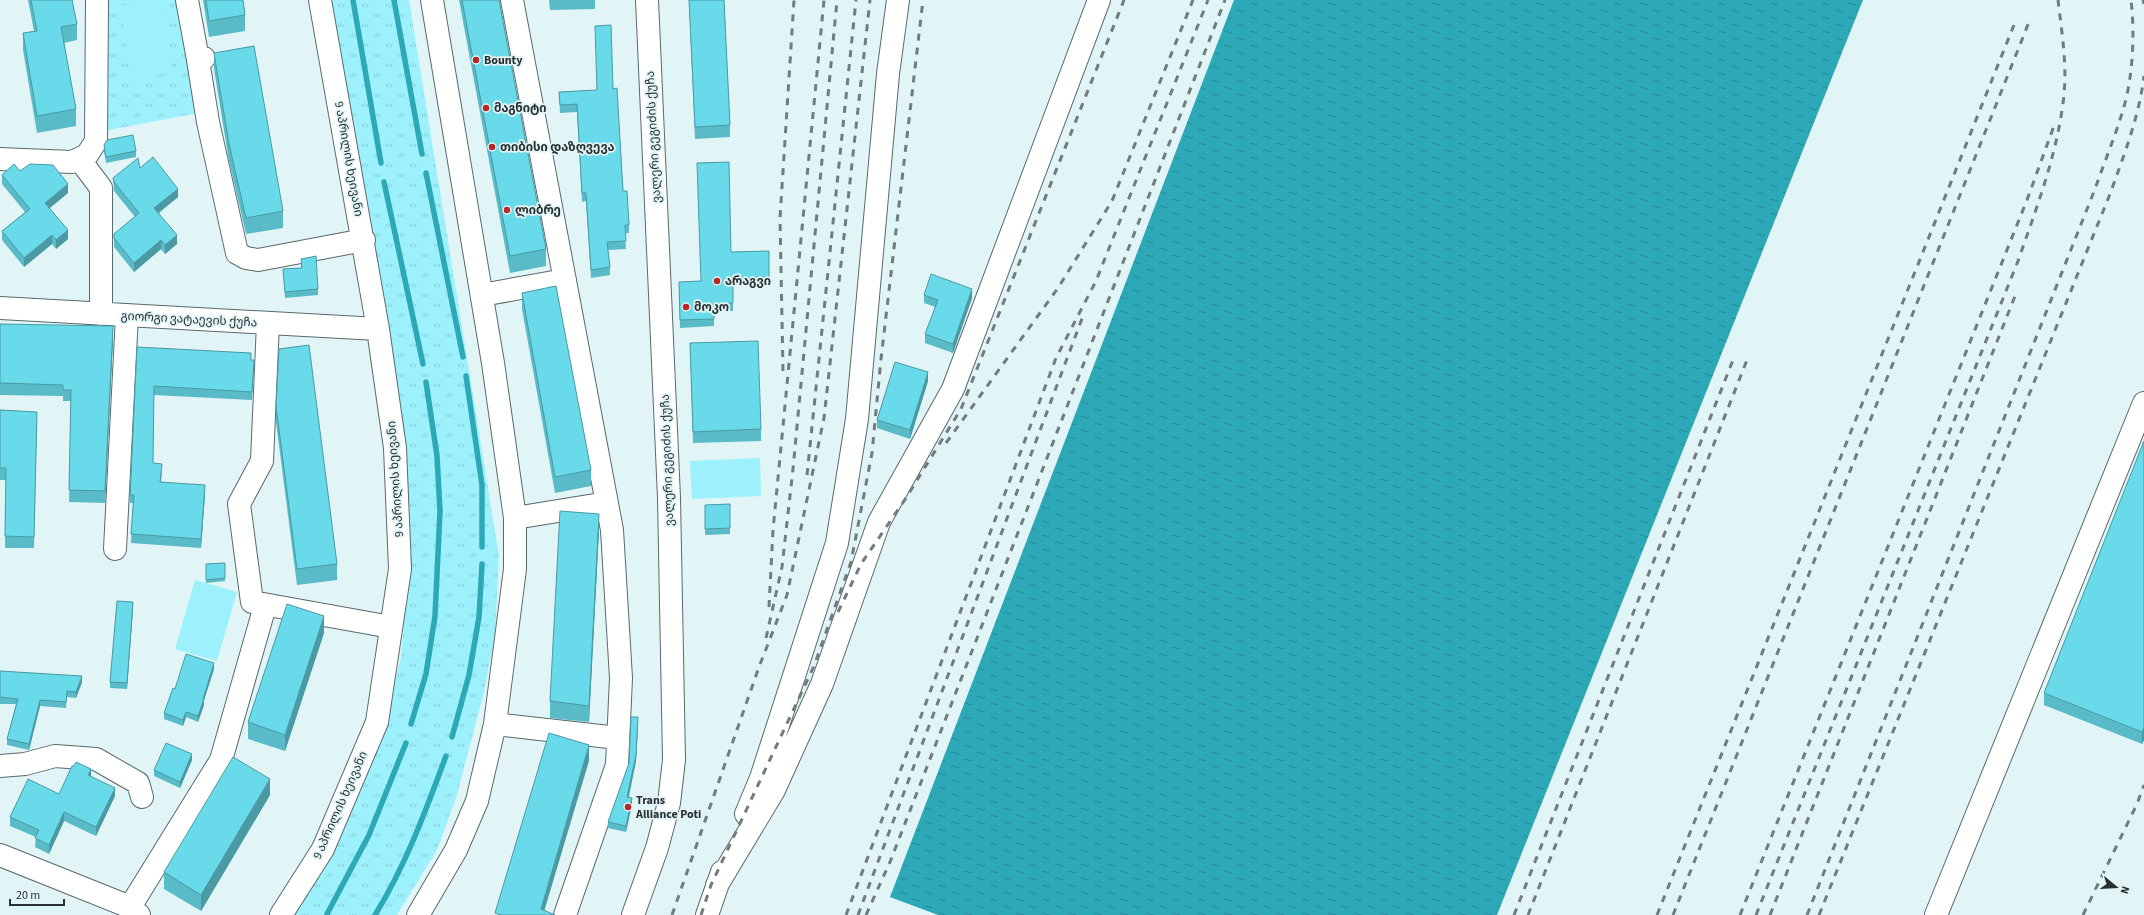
<svg xmlns="http://www.w3.org/2000/svg" width="2144" height="915" font-family="'Source Sans 3','Noto Sans Georgian',sans-serif">
<defs>
<pattern id="park-tufts" width="24" height="20" patternUnits="userSpaceOnUse"><rect width="24" height="20" fill="#9df1fc"/><path d="M3 7l-1-3M5 7V3M7 7l1-3M15 17l-1-3M17 17v-4M19 17l1-3" fill="none" stroke="#87cfd8"/></pattern>
<pattern id="water-ripples" width="26" height="14" patternUnits="userSpaceOnUse"><rect width="26" height="14" fill="#2da8b7"/><path d="M2 4q2-2 4 0t4 0M15 11q2-2 4 0t4 0" fill="none" stroke="#268995"/></pattern>
</defs>
<rect width="100%" height="100%" fill="#e1f4f6"/>
<path fill="url(#park-tufts)" d="M 104,0 L 178,0 L 198,113 L 104,131 Z
M 330,0 L 409,0 L 499,556 L 495,635 L 484,692 L 456,798 L 437,850 L 397,915 L 294,915 L 327,861 L 380,738 L 401,657 L 408,574 L 388,333 L 365,190 Z"/>
<path fill="#9df1fc" d="M 162,0 L 173,72 L 132,79 L 121,6 Z
M 760,458 L 761,496 L 692,499 L 690,461 Z
M 195,580 L 237,592 L 217,661 L 175,649 Z"/>
<path fill="url(#water-ripples)" d="M 1234,0 L 1863,0 L 1497,915 L 938,915 L 890,897 Z"/>
<g fill="none" stroke-linecap="round" stroke-linejoin="round">
<path stroke="#2da8b7" stroke-width="5.5" d="M 353,0 L 381,163
M 394,0 L 422,154
M 426,173 L 463,357
M 384,182 L 423,364
M 466,376 L 482,485 L 482,547
M 411,724 L 426,674 L 435,616 L 440,511 L 437,456 L 426,382
M 452,737 L 469,675 L 479,617 L 482,564
M 327,914 L 369,835 L 406,743
M 375,915 C 406,865 426,810 446,756"/>
<defs>
<path id="minor" d="M 187,0 L 197,54 L 199,57 L 204,58
M 512,0 L 612,530 L 621,678 L 617,765 L 565,915
M 197,54 L 208,122 L 237,253 L 246,258 L 258,260 L 364,240
M 0,159 L 72,162 L 87,155 L 96,141 L 97,0
M 80,160 L 101,188 L 101,314
M 482,295 L 565,280
M 0,308 L 378,329
M 268,323 L 262,461 L 239,504 L 252,602 L 391,627
M 515,518 L 607,503
M 115,549 L 127,315
M 495,724 L 618,738
M 0,766 L 25,764 L 55,756 L 96,759 L 138,783 L 142,797
M 746,814 L 761,778 L 837,543 L 857,419 L 888,74 L 898,0
M 0,855 L 130,907 L 139,915
M 717,885 L 774,790 L 822,684 L 879,522 L 953,389 L 1099,0
M 130,907 L 221,760 L 265,606
M 281,915 L 323,849 L 377,722 L 400,569 L 395,448 L 378,329 L 320,0
M 418,915 L 456,850 L 477,801 L 495,724 L 515,569 L 515,518 L 493,363 L 432,0
M 633,915 L 657,848 L 669,803 L 674,760 L 669,498 L 647,0
M 707,915 L 722,872
M 1936,915 L 2144,403"/>
</defs>
<use href="#minor" stroke="#59696c" stroke-width="24"/>
<use href="#minor" stroke="#fff" stroke-width="22"/>
<path stroke="#707c7d" stroke-width="3" stroke-dasharray="7 7" stroke-linecap="butt" d="M 2143,0 L 2144,4
M 783,371 L 780,218 L 794,0
M 946,443 L 1058,288 L 1112,201 L 1193,0
M 807,475 L 856,0
M 769,607 L 773,530 L 824,0
M 838,612 L 861,564 L 906,498 L 961,409 L 1124,0
M 766,638 L 782,567 L 793,469 L 837,0
M 672,915 L 759,667 L 787,595 L 824,418 L 870,0
M 701,915 L 711,885 L 814,666 L 851,562 L 872,453 L 881,359 L 923,0
M 846,915 L 1056,358 L 1096,281 L 1208,0
M 858,915 L 1083,316
M 866,915 L 890,862 L 1225,0
M 1514,915 L 1735,355
M 1528,915 L 1747,360
M 1657,915 L 2016,20
M 1673,915 L 2029,22
M 1740,915 L 2027,200 L 2055,123
M 1756,915 L 2018,261 C 2036,209 2056,158 2063,103 C 2068,69 2062,34 2058,0
M 1770,915 L 2017,291
M 1807,915 L 2095,189 C 2104,163 2115,137 2123,110 C 2133,78 2135,33 2131,0
M 1819,915 L 2110,194 C 2124,155 2139,117 2144,76
M 2083,915 L 2137,804 L 2144,785"/>
</g>
<path fill="#5abbc8" d="M 28,0 L 72,0 L 77,24 L 77,40 L 64,43 L 76,109 L 76,126 L 37,133 L 23,50 L 23,33 L 34,31 Z
M 203,0 L 243,0 L 245,15 L 245,31 L 209,37 Z
M 459,0 L 499,0 L 546,249 L 546,266 L 510,273 Z
M 549,0 L 595,0 L 595,9 L 550,10 Z
M 689,0 L 724,0 L 730,125 L 730,137 L 695,139 Z
M 214,53 L 283,211 L 283,228 L 246,234 L 229,161 L 214,69 Z
M 613,89 L 623,191 L 629,225 L 629,233 L 625,233 L 626,249 L 608,250 L 610,267 L 610,275 L 591,278 L 586,201 L 582,202 L 577,112 L 560,113 L 559,92 Z
M 104,145 L 136,151 L 136,157 L 106,163 L 104,151 Z
M 140,168 L 178,197 L 159,213 L 177,244 L 165,254 L 161,249 L 134,272 L 114,247 L 114,234 L 135,217 L 114,191 L 113,178 Z
M 20,171 L 68,193 L 49,208 L 68,239 L 56,249 L 52,244 L 24,267 L 2,240 L 2,231 L 25,212 L 2,184 L 2,175 Z
M 769,251 L 769,285 L 733,285 L 733,311 L 714,311 L 714,326 L 680,328 L 679,282 L 701,282 L 731,252 Z
M 301,259 L 318,289 L 318,295 L 285,298 L 283,269 L 301,268 Z
M 522,293 L 591,470 L 591,486 L 555,493 L 522,309 Z
M 924,295 L 972,298 L 953,353 L 925,343 L 925,334 L 935,307 L 924,303 Z
M 0,324 L 113,338 L 105,503 L 69,502 L 71,401 L 63,401 L 63,396 L 0,395 Z
M 690,343 L 761,429 L 761,441 L 693,443 Z
M 137,347 L 254,369 L 252,400 L 154,395 L 153,463 L 162,472 L 161,482 L 205,494 L 201,548 L 131,543 L 133,503 L 130,503 L 130,495 Z
M 928,381 L 910,439 L 877,428 L 877,420 Z
M 276,406 L 337,564 L 337,580 L 297,585 L 276,422 Z
M 0,410 L 37,412 L 34,548 L 5,548 L 6,480 L 0,480 Z
M 2144,441 L 2144,740 L 2142,744 L 2044,705 L 2044,693 Z
M 730,504 L 730,534 L 705,535 L 705,505 Z
M 599,530 L 589,722 L 550,718 L 550,701 Z
M 225,563 L 225,581 L 206,583 L 206,564 Z
M 133,608 L 127,689 L 110,688 L 110,682 Z
M 324,633 L 285,751 L 248,739 L 248,722 Z
M 214,669 L 204,700 L 204,705 L 198,722 L 186,717 L 183,726 L 164,719 L 164,713 L 175,689 Z
M 0,671 L 82,682 L 76,698 L 67,697 L 66,708 L 40,706 L 29,750 L 7,745 L 7,739 L 16,704 L 0,704 Z
M 638,723 L 636,761 L 629,797 L 632,804 L 626,832 L 608,828 L 608,822 L 629,763 Z
M 192,760 L 180,788 L 154,776 L 154,770 Z
M 91,777 L 115,796 L 96,836 L 64,821 L 49,854 L 35,847 L 36,837 L 10,826 L 10,817 L 59,794 Z
M 270,795 L 201,911 L 164,889 L 164,872 Z"/>
<path fill="#4a99a3" d="M 68,184 L 68,193 L 45,212 L 45,203 Z
M 178,189 L 178,197 L 154,216 L 154,208 Z
M 68,230 L 68,239 L 56,249 L 56,240 Z
M 52,235 L 52,244 L 24,267 L 24,258 Z
M 177,235 L 177,244 L 165,254 L 165,245 Z
M 161,240 L 161,249 L 134,272 L 134,263 Z
M 972,289 L 972,298 L 953,353 L 953,344 Z
M 113,326 L 113,338 L 105,503 L 105,491 Z
M 928,372 L 928,381 L 910,439 L 910,430 Z
M 205,485 L 205,494 L 201,548 L 201,539 Z
M 599,514 L 599,530 L 589,722 L 589,706 Z
M 133,602 L 133,608 L 127,689 L 127,683 Z
M 324,616 L 324,633 L 285,751 L 285,735 Z
M 214,663 L 214,669 L 204,700 L 204,705 L 198,722 L 198,716 L 203,699 Z
M 82,676 L 82,682 L 76,698 L 76,692 Z
M 40,700 L 40,706 L 29,750 L 29,744 Z
M 186,712 L 186,717 L 183,726 L 183,720 Z
M 638,723 L 636,761 L 627,803 L 627,797 Z
M 2144,728 L 2144,740 L 2142,744 L 2142,732 Z
M 589,745 L 589,761 L 543,915 L 541,909 Z
M 192,754 L 192,760 L 180,788 L 180,782 Z
M 91,769 L 91,778 L 88,775 Z
M 270,779 L 270,795 L 201,911 L 201,895 Z
M 115,788 L 115,796 L 96,836 L 96,827 Z
M 632,798 L 632,804 L 626,832 L 626,826 Z
M 64,812 L 64,821 L 49,854 L 49,845 Z"/>
<path fill="#69dae9" stroke="#4a99a3" d="M 31,0 L 72,0 L 77,24 L 61,27 L 76,109 L 37,116 L 23,33 L 37,31 Z
M 206,0 L 243,0 L 245,15 L 209,21 Z
M 462,0 L 499,0 L 546,249 L 510,256 Z
M 689,0 L 724,0 L 730,125 L 695,127 Z
M 611,25 L 613,89 L 617,88 L 623,191 L 627,191 L 629,225 L 625,225 L 626,241 L 607,242 L 610,267 L 591,270 L 586,193 L 582,193 L 577,104 L 560,105 L 559,92 L 597,90 L 595,26 Z
M 254,46 L 283,211 L 246,218 L 229,144 L 214,53 Z
M 133,135 L 136,151 L 106,157 L 104,145 L 107,140 Z
M 153,157 L 178,189 L 154,208 L 177,235 L 165,245 L 161,240 L 134,263 L 114,238 L 114,234 L 139,213 L 114,182 L 113,178 L 138,158 L 140,168 Z
M 729,162 L 731,252 L 769,251 L 769,277 L 733,278 L 733,303 L 714,304 L 714,319 L 680,320 L 679,282 L 701,281 L 697,163 Z
M 14,164 L 20,171 L 30,164 L 53,165 L 68,184 L 45,203 L 68,230 L 56,240 L 52,235 L 24,258 L 2,231 L 30,209 L 2,175 Z
M 316,256 L 318,289 L 285,292 L 283,269 L 302,268 L 301,259 Z
M 931,274 L 972,289 L 953,344 L 925,334 L 938,300 L 924,295 Z
M 556,286 L 591,470 L 555,477 L 522,293 Z
M 0,324 L 113,326 L 105,491 L 69,490 L 71,390 L 63,390 L 63,385 L 0,383 Z
M 758,341 L 761,429 L 693,432 L 690,343 Z
M 309,345 L 337,564 L 297,569 L 276,406 L 279,349 Z
M 137,347 L 251,353 L 251,360 L 254,360 L 252,392 L 154,386 L 153,463 L 162,464 L 160,482 L 205,485 L 201,539 L 131,534 L 134,495 L 130,495 Z
M 895,362 L 928,372 L 910,430 L 877,420 Z
M 0,410 L 37,412 L 34,537 L 5,536 L 6,468 L 0,468 Z
M 2144,441 L 2144,728 L 2142,732 L 2044,693 Z
M 730,504 L 730,528 L 705,529 L 705,505 Z
M 560,511 L 599,514 L 589,706 L 550,701 Z
M 225,563 L 225,578 L 206,580 L 206,564 Z
M 117,601 L 133,602 L 127,683 L 110,682 Z
M 287,604 L 324,616 L 285,735 L 248,722 Z
M 186,654 L 214,663 L 203,699 L 204,699 L 198,716 L 186,712 L 183,720 L 164,713 L 173,688 L 175,689 Z
M 0,671 L 82,676 L 76,692 L 67,691 L 66,702 L 40,700 L 29,744 L 7,739 L 18,699 L 0,697 Z
M 631,717 L 638,717 L 636,755 L 627,797 L 632,798 L 626,826 L 608,822 L 629,763 Z
M 549,733 L 589,745 L 541,909 L 555,915 L 501,915 L 495,913 Z
M 166,743 L 192,754 L 180,782 L 154,770 Z
M 233,757 L 270,779 L 201,895 L 164,872 Z
M 76,762 L 91,769 L 88,775 L 115,788 L 96,827 L 64,812 L 49,845 L 35,838 L 39,830 L 10,817 L 28,779 L 59,794 L 72,766 L 74,766 Z"/>
<g fill="#b72725" stroke="#e1f4f6" stroke-width="1.5">
<circle cx="476" cy="60" r="4"/>
<circle cx="486" cy="108" r="4"/>
<circle cx="492" cy="147" r="4"/>
<circle cx="507" cy="210" r="4"/>
<circle cx="717" cy="281" r="4"/>
<circle cx="686" cy="307" r="4"/>
<circle cx="628" cy="807" r="4"/>
</g>
<g text-anchor="middle" stroke-width="3.5" stroke-linejoin="round" paint-order="stroke">
<g font-size="12" font-weight="bold" fill="#293031" stroke="#e1f4f6" text-anchor="start">
<text x="484" y="64">Bounty</text>
<text x="494" y="112">მაგნიტი</text>
<text x="500" y="151">თიბისი დაზღვევა</text>
<text x="515" y="214">ლიბრე</text>
<text x="725" y="285">არაგვი</text>
<text x="694" y="311">მოკო</text>
<text x="636" y="804">Trans<tspan x="636" dy="14">Alliance Poti</tspan></text>
</g>
<g font-size="12" fill="#293031" stroke="#e1f4f6">
<text transform="translate(653 137) rotate(-93)" y="4">ვალერი გეგიძის ქუჩა</text>
<text transform="translate(349 159) rotate(80)" y="4">9 აპრილის ხეივანი</text>
<text transform="translate(189 319) rotate(3)" y="4">გიორგი ვატაევის ქუჩა</text>
<text transform="translate(667 460) rotate(-92)" y="4">ვალერი გეგიძის ქუჩა</text>
<text transform="translate(395 479) rotate(-94)" y="4">9 აპრილის ხეივანი</text>
<text transform="translate(340 805) rotate(-66)" y="4">9 აპრილის ხეივანი</text>
</g>
</g>
<g transform="translate(2116 887) rotate(108)" stroke="#e1f4f6" stroke-width="3" paint-order="stroke">
<path d="M0-3L7 15L0 10L-7 15Z" fill="#293031"/>
<text y="-6" font-size="11" font-weight="bold" text-anchor="middle" fill="#293031">N</text>
</g>
<path d="M10 899v6h54v-6" fill="none" stroke="#293031" stroke-width="2"/>
<text x="16" y="899" font-size="12" fill="#293031" stroke="#e1f4f6" stroke-width="3" paint-order="stroke">20 m</text>
</svg>
